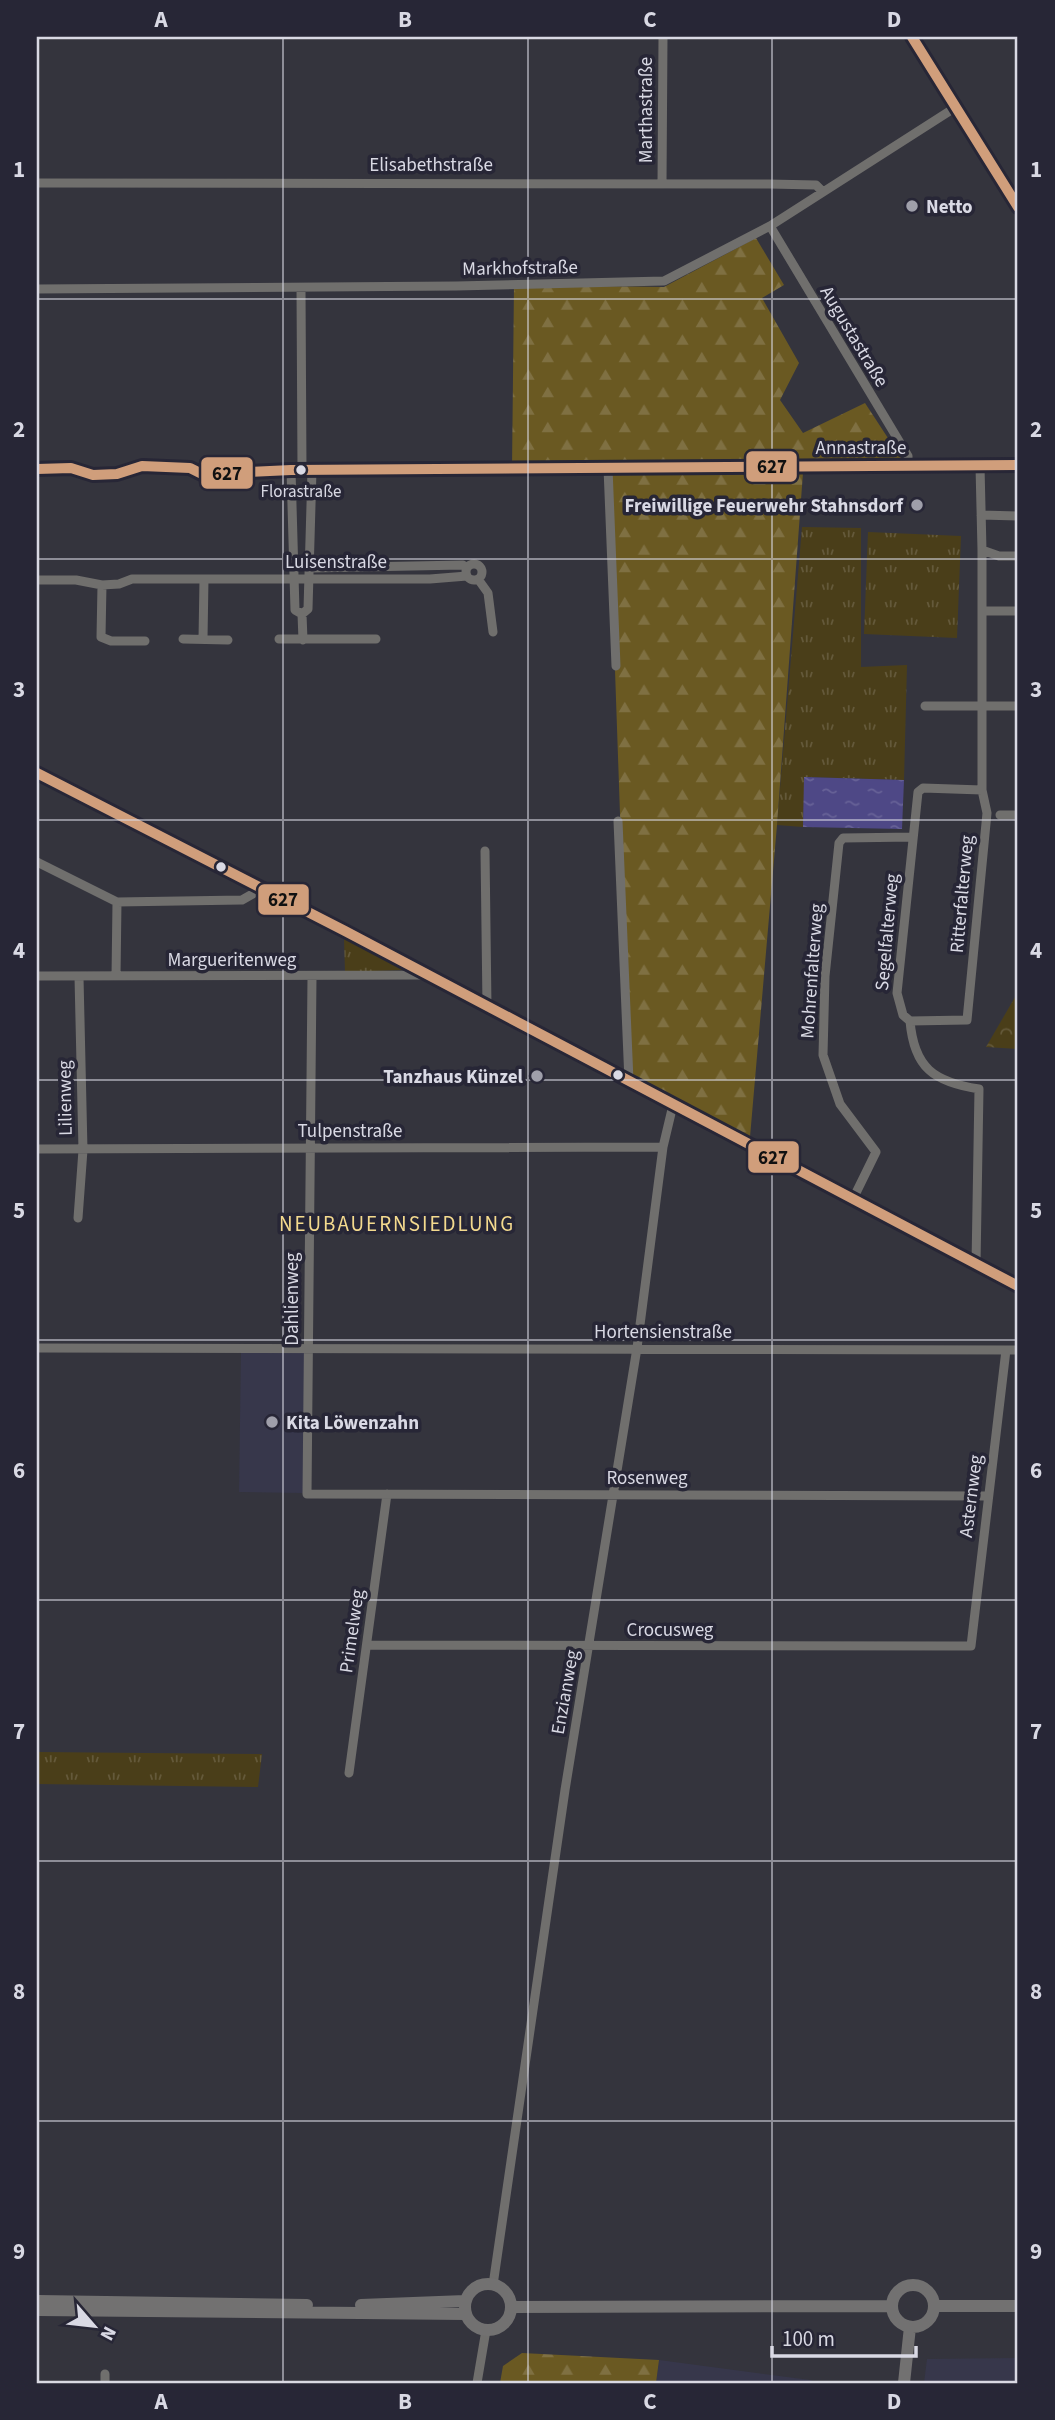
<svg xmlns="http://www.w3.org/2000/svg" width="1055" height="2420" font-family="'Source Sans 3',sans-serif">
<defs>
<pattern id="grass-tufts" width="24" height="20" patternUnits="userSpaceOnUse" patternTransform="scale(1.75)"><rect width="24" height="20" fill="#4a3e19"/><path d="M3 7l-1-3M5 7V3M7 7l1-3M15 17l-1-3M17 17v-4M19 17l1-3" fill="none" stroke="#64593a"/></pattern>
<pattern id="forest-firs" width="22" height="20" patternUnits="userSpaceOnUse" patternTransform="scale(1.75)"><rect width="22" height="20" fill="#6a5922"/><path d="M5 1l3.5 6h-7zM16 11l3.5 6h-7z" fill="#7f7042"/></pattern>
<pattern id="park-crowns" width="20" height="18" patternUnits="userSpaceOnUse" patternTransform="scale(1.75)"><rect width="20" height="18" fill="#4a3e19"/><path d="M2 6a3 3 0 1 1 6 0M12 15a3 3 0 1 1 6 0" fill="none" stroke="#64593a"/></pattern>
<pattern id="water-ripples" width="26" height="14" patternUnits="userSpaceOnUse" patternTransform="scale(1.75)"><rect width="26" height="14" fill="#4e4886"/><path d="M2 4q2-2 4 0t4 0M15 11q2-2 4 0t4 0" fill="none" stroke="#676297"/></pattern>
</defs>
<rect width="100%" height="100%" fill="#34343d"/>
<path fill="#37374b" d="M 241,1352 L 305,1352 L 303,1493 L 239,1492 Z
M 1018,2358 L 1018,2383 L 924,2383 L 927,2359 Z
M 659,2360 L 810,2380 L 819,2383 L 656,2383 Z"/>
<path fill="url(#grass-tufts)" d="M 802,527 L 861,528 L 861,667 L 907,665 L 904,780 L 805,777 L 803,827 L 777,825 Z
M 868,532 L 961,536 L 957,638 L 864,634 Z
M 344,938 L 402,967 L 403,970 L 345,972 Z
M 37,1752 L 262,1754 L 258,1787 L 37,1784 Z"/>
<path fill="url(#forest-firs)" d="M 756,238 L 784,285 L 762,298 L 799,363 L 780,400 L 803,433 L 865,403 L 901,458 L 804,459 L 777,825 L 750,1137 L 629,1073 L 608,468 L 512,469 L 514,285 L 664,287 Z
M 522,2353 L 659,2360 L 656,2383 L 500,2383 L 503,2366 Z"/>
<path fill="url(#park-crowns)" d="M 1018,992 L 1018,1049 L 986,1047 Z"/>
<path fill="url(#water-ripples)" d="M 804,777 L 904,780 L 902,829 L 803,827 Z"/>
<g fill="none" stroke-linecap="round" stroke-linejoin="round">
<path stroke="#706f6d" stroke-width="9" d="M 37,183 L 769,184 L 816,185 L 823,192
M 662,183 L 663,37
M 770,226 L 908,456 L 908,464
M 301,288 L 302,470
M 37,289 L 456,286 L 664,281 L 770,226 L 956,107
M 980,466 L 982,550 L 999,556 L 1018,556
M 608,468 L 616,666
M 37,469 L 71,468 L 93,475 L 117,474 L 142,466 L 190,468 L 202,474 L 291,470 L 1018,465
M 291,470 L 295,610 L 302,614 L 308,609 L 312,470
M 981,515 L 1018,516
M466 572a8 8 0 1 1 16 0a8 8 0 1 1-16 0Z
M 311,568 L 463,565 L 467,568
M 478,579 L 488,593 L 493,632
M 37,580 L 76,580 L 102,585 L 119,584 L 132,579 L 430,579 L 467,576
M 102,585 L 101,637 L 111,641 L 145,641
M 982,611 L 1018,611
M 302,614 L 303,640
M 183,639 L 228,640
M 203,639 L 204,579
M 279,639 L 376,639
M 925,706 L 1018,706
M 37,773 L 345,931 L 1018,1286
M 1000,815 L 1018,815
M 618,821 L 629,1081
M 485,851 L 487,1007
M 37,862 L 117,902 L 242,900 L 263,888
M 37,976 L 423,975
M 116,976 L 117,902
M 312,977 L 307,1494 L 987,1496
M 910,1021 L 967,1020 L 987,813 L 982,790 L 982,550
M 37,1149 L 663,1147
M 853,1199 L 876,1152 L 840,1104 L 823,1055 L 825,976 L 839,843 L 843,838 L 913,837
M 78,1218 L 83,1150 L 79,977
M 976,1264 L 979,1089 C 934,1082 914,1068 910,1021 L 903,1015 L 897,993 L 918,792 L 923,788 L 982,790
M 37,1348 L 1018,1350
M 368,1645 L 971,1646 L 1006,1350
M 349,1773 L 387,1494
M 493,2285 L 565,1790 L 637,1348 L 663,1147 L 673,1105
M 105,2374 L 105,2383
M 477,2383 L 486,2330"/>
<path stroke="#706f6d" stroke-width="10" d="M 912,37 L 1018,207"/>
<path stroke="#727171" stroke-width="12" d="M465 2307a23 23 0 1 1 46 0a23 23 0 1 1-46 0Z
M892 2306a21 21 0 1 1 42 0a21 21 0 1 1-42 0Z
M 39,2301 L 307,2305
M 361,2305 L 465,2301
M 934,2306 L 1018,2306
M 511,2307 L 892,2306
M 37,2310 L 466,2314
M 904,2383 L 910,2327"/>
<defs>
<path id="bus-1" d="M 912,37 L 1018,207
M 37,469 L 71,468 L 93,475 L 117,474 L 142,466 L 190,468 L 202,474 L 291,470 L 1018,465
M 37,773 L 345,931 L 1018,1286"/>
</defs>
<use href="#bus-1" stroke="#272636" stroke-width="16"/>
<use href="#bus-1" stroke="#d09e7b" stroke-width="10"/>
</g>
<path fill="none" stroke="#d9d9e4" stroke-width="2" stroke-opacity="0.55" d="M 283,37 L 283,2383M 528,37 L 528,2383M 772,37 L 772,2383M 37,299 L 1018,299M 37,559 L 1018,559M 37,820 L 1018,820M 37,1080 L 1018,1080M 37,1340 L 1018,1340M 37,1600 L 1018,1600M 37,1861 L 1018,1861M 37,2121 L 1018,2121"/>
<g fill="#9f9faa" stroke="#272636" stroke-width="2.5">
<circle cx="912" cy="206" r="7"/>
<circle cx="917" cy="505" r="7"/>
<circle cx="537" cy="1076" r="7"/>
<circle cx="272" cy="1422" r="7"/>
</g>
<g fill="#d9d9e4" stroke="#272636" stroke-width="2.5">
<circle cx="301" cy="470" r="6"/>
<circle cx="221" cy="867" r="6"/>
<circle cx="618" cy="1075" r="6"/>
</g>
<g text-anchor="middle" stroke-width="7" stroke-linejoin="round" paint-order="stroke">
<g font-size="17" fill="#d9d9e4" stroke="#272636">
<text x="301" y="497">Florastraße</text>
</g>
<g font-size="19" fill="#d9d9e4" stroke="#272636">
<text transform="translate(645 110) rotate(-90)" y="7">Marthastraße</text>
<text x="431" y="171">Elisabethstraße</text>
<text transform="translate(520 267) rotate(-1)" y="7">Markhofstraße</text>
<text transform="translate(855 336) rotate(59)" y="7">Augustastraße</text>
<text x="861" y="454">Annastraße</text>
<text x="336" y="568">Luisenstraße</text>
<text transform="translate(961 894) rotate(-85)" y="7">Ritterfalterweg</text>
<text transform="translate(886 932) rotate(-85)" y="7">Segelfalterweg</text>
<text x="232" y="966">Margueritenweg</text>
<text transform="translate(811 971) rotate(-86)" y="7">Mohrenfalterweg</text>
<text transform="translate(64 1098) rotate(-91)" y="7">Lilienweg</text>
<text x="350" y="1137">Tulpenstraße</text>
<text transform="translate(291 1299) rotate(-90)" y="7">Dahlienweg</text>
<text x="663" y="1338">Hortensienstraße</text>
<text x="647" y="1484">Rosenweg</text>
<text transform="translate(970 1496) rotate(-83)" y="7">Asternweg</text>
<text x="670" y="1636">Crocusweg</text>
<text transform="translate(351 1631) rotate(-82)" y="7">Primelweg</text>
<text transform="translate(564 1692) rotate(-80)" y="7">Enzianweg</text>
</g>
<g font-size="19" font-weight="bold" fill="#d9d9e4" stroke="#272636" text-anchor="start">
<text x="926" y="213">Netto</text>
<text x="903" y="512" text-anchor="end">Freiwillige Feuerwehr Stahnsdorf</text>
<text x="523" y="1083" text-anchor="end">Tanzhaus Künzel</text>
<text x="286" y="1429">Kita Löwenzahn</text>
</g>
<g font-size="21" letter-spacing="2" fill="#f4da8e" stroke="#272636">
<text x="397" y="1231">NEUBAUERNSIEDLUNG</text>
</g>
</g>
<g stroke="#272636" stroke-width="2.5">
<rect x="745" y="450" width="53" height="33" rx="7" fill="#d09e7b"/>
<rect x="200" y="456" width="54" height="34" rx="7" fill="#d09e7b"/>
<rect x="257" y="883" width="53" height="33" rx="7" fill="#d09e7b"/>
<rect x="747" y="1140" width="53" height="34" rx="7" fill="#d09e7b"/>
</g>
<g font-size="19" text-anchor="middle" font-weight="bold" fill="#111">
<text x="772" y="473">627</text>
<text x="227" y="480">627</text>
<text x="283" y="906">627</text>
<text x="773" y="1164">627</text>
</g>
<rect width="1055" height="2420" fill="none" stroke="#272636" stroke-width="77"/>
<g transform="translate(94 2326) rotate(118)" stroke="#272636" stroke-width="5" paint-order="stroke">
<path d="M0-5L12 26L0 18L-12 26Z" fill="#d9d9e4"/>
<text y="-10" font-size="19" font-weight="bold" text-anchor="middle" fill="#d9d9e4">N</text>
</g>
<path d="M772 2346v10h144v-10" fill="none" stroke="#d9d9e4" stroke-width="3.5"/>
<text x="782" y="2346" font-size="21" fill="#d9d9e4" stroke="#272636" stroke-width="5" paint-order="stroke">100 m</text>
<rect x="38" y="38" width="978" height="2344" fill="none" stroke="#d9d9e4" stroke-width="2.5"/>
<g font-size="23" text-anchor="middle" font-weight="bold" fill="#d9d9e4">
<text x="161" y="27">A</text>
<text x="405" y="27">B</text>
<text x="650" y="27">C</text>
<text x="894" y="27">D</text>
<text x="19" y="177">1</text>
<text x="1036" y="177">1</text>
<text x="19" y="437">2</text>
<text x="1036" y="437">2</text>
<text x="19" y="697">3</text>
<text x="1036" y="697">3</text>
<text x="19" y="958">4</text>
<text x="1036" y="958">4</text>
<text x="19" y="1218">5</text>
<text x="1036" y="1218">5</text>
<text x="19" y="1478">6</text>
<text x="1036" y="1478">6</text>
<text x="19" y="1739">7</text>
<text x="1036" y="1739">7</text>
<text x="19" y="1999">8</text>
<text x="1036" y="1999">8</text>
<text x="19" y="2259">9</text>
<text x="1036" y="2259">9</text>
<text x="161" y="2409">A</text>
<text x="405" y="2409">B</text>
<text x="650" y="2409">C</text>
<text x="894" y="2409">D</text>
</g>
</svg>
